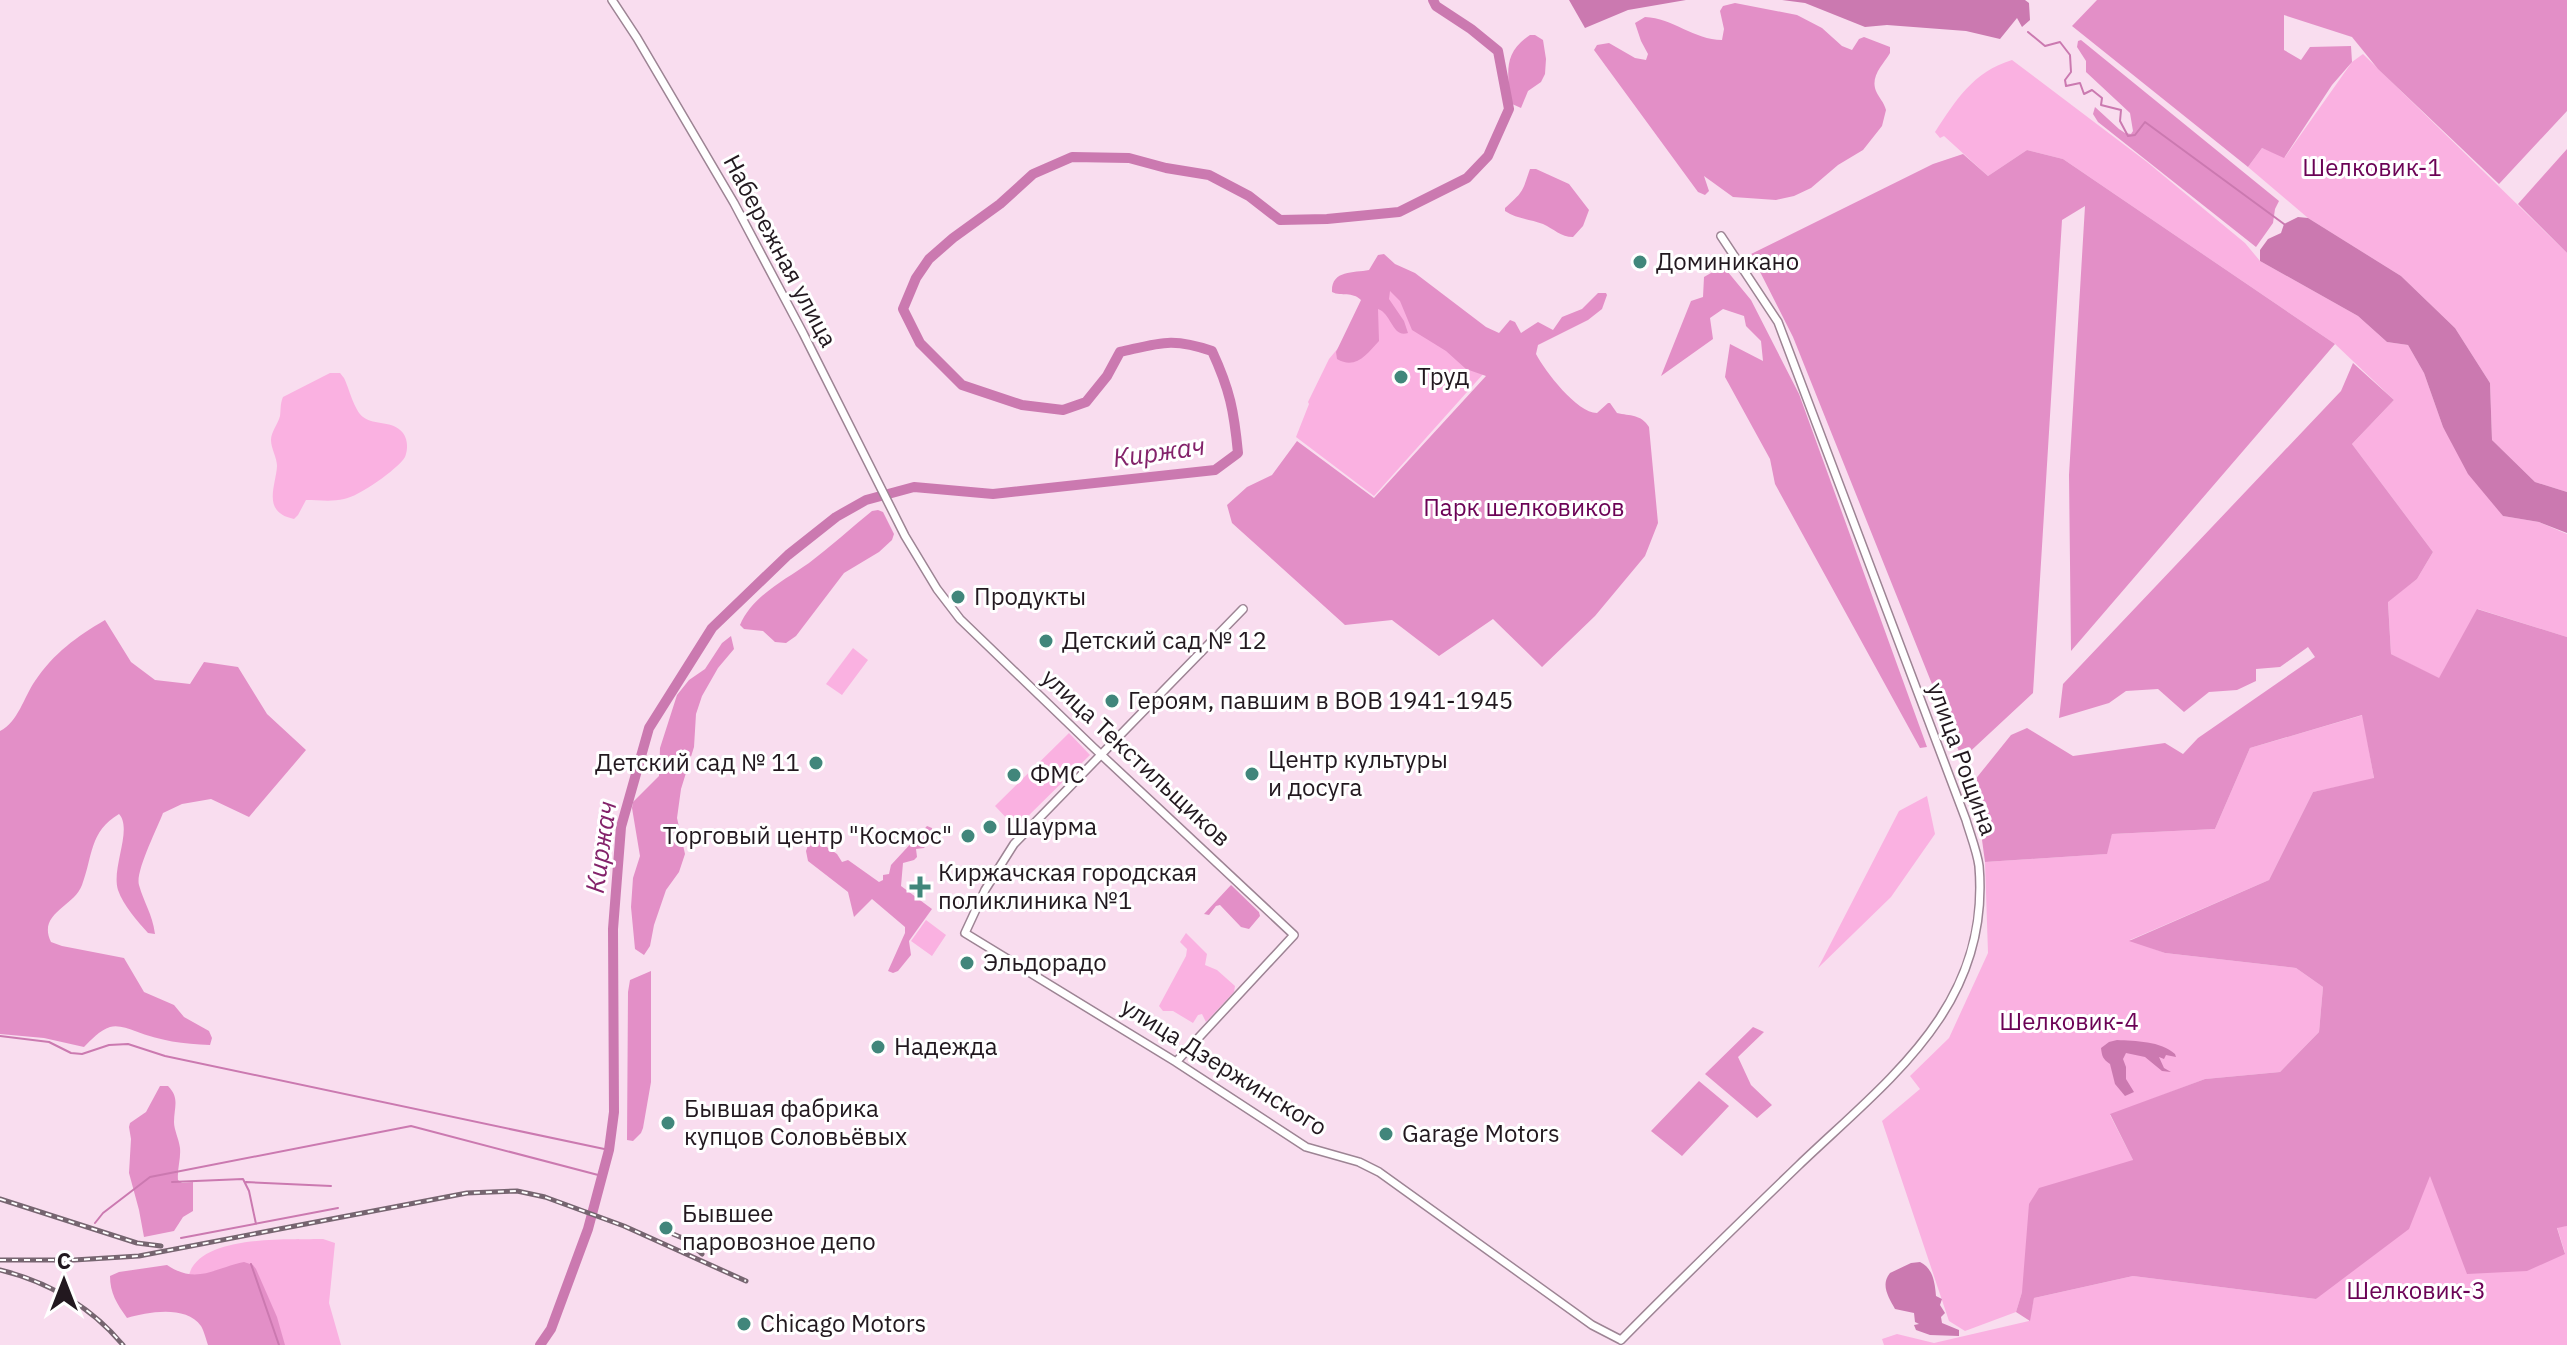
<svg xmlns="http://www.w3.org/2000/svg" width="2567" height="1345" font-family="'IBM Plex Sans',sans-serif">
<rect width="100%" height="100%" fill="#f9ddef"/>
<path fill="#fab1e1" d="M 2363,54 L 2567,253 L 2567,492 L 2535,482 L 2492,440 L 2490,383 L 2455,328 L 2401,276 L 2308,218 L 2248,167 L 2262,148 L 2285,157 L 2352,62 Z
M 2012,60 L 2147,162 L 2245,243 L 2260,261 L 2358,316 L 2387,342 L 2408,345 L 2424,373 L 2443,427 L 2503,516 L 2539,522 L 2567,534 L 2567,637 L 2478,609 L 2439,679 L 2391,654 L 2388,601 L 2417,579 L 2433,552 L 2352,444 L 2394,400 L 2335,344 L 2063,159 L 2027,150 L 1988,176 L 1944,136 L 1940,138 L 1935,132 C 1956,100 1973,72 2012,60 Z
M 1387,262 L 1510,344 L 1374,496 L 1296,437 L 1309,404 L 1308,402 L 1329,359 L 1339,347 Z
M 330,373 L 340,373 L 344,378 C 349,388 354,410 363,417 C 375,426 393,420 403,433 C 408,440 408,449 405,457 C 398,469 358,497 344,499 C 332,502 318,500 306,500 L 298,515 L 294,519 C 261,512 276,486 277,466 C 277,457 271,449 271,440 C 271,432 278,424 280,416 C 281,409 280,404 283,397 Z
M 853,648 L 868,660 L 842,695 L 826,684 Z
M 2363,715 L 2374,779 L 2313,792 L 2269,880 L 2130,940 L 2165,953 L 2296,968 L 2323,987 L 2319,1032 L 2280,1072 L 2205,1079 L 2110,1115 L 2133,1160 L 2022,1292 L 2016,1312 L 1965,1331 L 1949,1321 L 1882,1121 L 1920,1089 L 1910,1076 L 1949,1038 L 1988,953 L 1985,862 L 2106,854 L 2112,834 L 2215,829 L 2250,748 Z
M 1069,733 L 1090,755 L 1016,828 L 995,806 Z
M 1927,796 L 1935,834 L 1891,897 L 1818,968 L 1899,811 Z
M 926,920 L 946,935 L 932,956 L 911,941 Z
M 1186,933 L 1207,954 L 1205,965 L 1217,970 L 1235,986 L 1234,992 L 1206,1022 L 1202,1014 L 1198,1015 L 1193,1023 L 1173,1011 L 1163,1011 L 1159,1006 L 1186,956 L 1187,949 L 1180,942 Z
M 2430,1175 L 2565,1253 L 2557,1227 L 2567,1226 L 2567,1345 L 1884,1345 L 1882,1339 L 1897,1334 L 1934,1343 L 2029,1321 L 2034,1298 L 2133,1276 L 2316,1299 Z
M 323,1239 L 335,1243 L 329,1303 L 341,1345 L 218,1345 C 211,1333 188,1295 188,1284 C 187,1233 290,1240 323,1239 Z"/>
<path fill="#e38fc7" d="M 2097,0 L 2567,0 L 2567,111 L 2499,184 L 2378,69 L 2352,37 L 2284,15 L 2284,50 L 2301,60 L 2310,47 L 2351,46 L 2352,62 L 2332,85 L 2284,158 L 2262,148 L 2248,167 L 2072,26 Z
M 1735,3 L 1797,15 L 1822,28 L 1842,46 L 1852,50 L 1859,39 L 1864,37 L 1890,47 L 1890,53 C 1883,65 1870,76 1876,91 C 1879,98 1884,102 1886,110 L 1882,126 L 1863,150 L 1838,165 L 1811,188 L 1794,196 L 1776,200 L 1733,197 L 1704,176 L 1709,191 L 1705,195 L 1698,192 L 1594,50 L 1597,45 L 1609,43 L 1635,58 L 1646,60 L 1648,54 L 1641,41 L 1635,23 L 1645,17 C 1673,18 1694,40 1722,40 L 1724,29 L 1720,11 L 1723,6 Z
M 1530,35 L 1535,35 L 1543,40 L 1546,59 L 1545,74 L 1541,82 L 1528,91 L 1521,108 L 1510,103 C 1509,75 1501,54 1530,35 Z
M 2081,40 L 2279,201 L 2275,209 L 2273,223 L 2256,247 L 2098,122 L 2093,114 L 2095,107 L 2119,129 L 2125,133 L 2131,134 L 2133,131 L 2130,113 L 2086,72 L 2086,61 L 2077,47 L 2078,41 Z
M 2567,149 L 2567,253 L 2518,204 Z
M 2027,150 L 2063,159 L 2335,344 L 2071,651 L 2069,475 L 2085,206 L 2062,220 L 2033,693 L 1962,759 L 1793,337 L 1751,254 L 1933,164 L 1963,154 L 1988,176 Z
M 1530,169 L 1536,169 L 1569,184 L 1589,210 L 1583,226 L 1573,237 C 1561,237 1554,229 1543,224 C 1530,219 1517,219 1505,211 L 1505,208 C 1524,191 1522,192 1530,169 Z
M 1384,254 L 1395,264 L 1415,273 L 1486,327 L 1499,333 L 1510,320 L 1515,322 L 1521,333 L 1538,322 L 1553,330 L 1562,317 L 1582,309 L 1598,293 L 1606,293 L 1607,295 L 1602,309 L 1588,320 L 1538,345 L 1536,354 C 1545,371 1577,413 1597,413 L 1608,403 L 1610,403 L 1617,413 C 1630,416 1641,414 1649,427 L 1658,523 L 1645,556 L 1595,616 L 1542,667 L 1493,619 L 1439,656 L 1392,620 L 1345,625 L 1232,523 L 1227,505 L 1247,487 L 1272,475 L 1297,441 L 1374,498 L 1486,376 L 1466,369 L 1446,351 L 1412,330 L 1400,301 L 1390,291 L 1389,299 L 1404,321 L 1408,333 C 1392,338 1392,314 1378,309 L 1379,341 C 1367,354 1356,370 1337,359 L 1336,352 L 1361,300 C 1352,291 1342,297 1332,292 C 1331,270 1353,273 1369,270 L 1378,255 Z
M 1723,266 L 1751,300 L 1799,394 L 1927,747 L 1920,748 L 1775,484 L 1770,459 L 1725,377 L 1730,344 L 1763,361 L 1761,341 L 1746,326 L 1744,316 L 1723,309 L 1710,318 L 1713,339 L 1661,376 L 1691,301 L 1703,297 L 1704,277 Z
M 2353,363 L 2394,400 L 2352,444 L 2433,552 L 2417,579 L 2388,602 L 2391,654 L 2439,678 L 2477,609 L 2567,637 L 2567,1226 L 2557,1228 L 2565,1254 L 2527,1271 L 2467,1274 L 2430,1176 L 2409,1229 L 2316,1299 L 2133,1276 L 2034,1298 L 2030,1321 L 2016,1312 L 2022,1292 L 2029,1204 L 2039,1188 L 2133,1160 L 2110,1114 L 2205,1079 L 2280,1072 L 2319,1032 L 2323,987 L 2296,968 L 2165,953 L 2129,941 L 2269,880 L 2313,792 L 2374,778 L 2362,715 L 2250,748 L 2215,829 L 2112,834 L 2107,854 L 1985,862 L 1974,781 L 2011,735 L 2027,728 L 2073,756 L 2165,743 L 2183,754 L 2198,738 L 2315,657 L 2308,647 L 2280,667 L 2256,669 L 2256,681 L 2237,690 L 2209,692 L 2184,712 L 2158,689 L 2126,691 L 2109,703 L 2059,718 L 2063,684 L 2341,391 Z
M 878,510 L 883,512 L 894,534 L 892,540 L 879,552 L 844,573 L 796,636 L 786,643 L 775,642 L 763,631 L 744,629 L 740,625 C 752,596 785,580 809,563 C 830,547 851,528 872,511 Z
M 105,620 L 131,662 L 155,680 L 190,684 L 204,662 L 238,667 L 267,714 L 306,750 L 249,817 L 211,799 L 182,804 L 163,813 C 157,829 135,872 139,885 C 144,903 152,913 155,934 L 148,933 C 138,922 123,905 118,890 C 111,868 133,829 119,814 C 89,832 93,856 82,885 C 74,907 37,913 51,942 L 62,946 L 124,958 L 144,992 L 174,1005 L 184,1017 L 209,1031 L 212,1038 L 210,1045 C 183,1044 161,1041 135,1031 C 127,1028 118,1025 110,1027 C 100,1030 91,1040 84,1047 L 44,1038 L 0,1034 L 0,731 C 18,722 24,697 35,681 C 54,653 76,637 105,620 Z
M 731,636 L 734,649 L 718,668 L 702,696 L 696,714 L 694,747 L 681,789 L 677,818 L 685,854 L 679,872 L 666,890 L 654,925 L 650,946 L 644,955 L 635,949 L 631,907 L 633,878 L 640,856 L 632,808 L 633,802 L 659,776 L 660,748 L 677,695 L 689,680 L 705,669 L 722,643 Z
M 927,826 L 932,828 L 932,838 L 924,848 L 916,849 L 917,857 L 914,860 L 903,863 L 901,886 L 932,909 L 909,941 L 911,955 L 898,971 L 893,973 L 888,971 L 905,933 L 905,927 L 872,899 L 854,917 L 848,892 L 808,861 L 806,851 L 811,836 L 837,854 L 842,862 L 848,860 L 879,882 L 883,880 L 883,875 L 889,874 L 891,865 Z
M 1231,885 L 1259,912 L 1260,916 L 1249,929 L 1241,927 L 1220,905 L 1216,906 L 1209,915 L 1204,914 Z
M 651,971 L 651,1082 L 643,1128 L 641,1133 L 633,1141 L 627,1140 L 628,992 L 630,980 Z
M 1753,1027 L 1764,1032 L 1738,1057 L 1751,1085 L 1772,1105 L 1757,1118 L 1705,1074 Z
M 1699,1081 L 1729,1106 L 1682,1156 L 1651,1131 Z
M 160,1086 L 168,1086 C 180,1098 174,1107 174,1122 C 174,1130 179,1139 180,1148 C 181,1159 177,1169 178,1180 L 182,1183 L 193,1182 L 193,1211 L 183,1217 L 174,1231 L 144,1237 L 139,1210 L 129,1173 L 131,1139 L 129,1127 L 130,1123 L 146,1112 Z
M 244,1262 L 253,1265 L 256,1269 L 277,1317 L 285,1345 L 208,1345 C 206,1339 204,1331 201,1326 C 186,1305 148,1312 127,1318 C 117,1304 110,1293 110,1276 L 119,1272 L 167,1265 C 197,1285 214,1268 244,1262 Z"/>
<path fill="#cb79b0" d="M 1569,0 L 1686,0 L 1628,10 L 1585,28 Z
M 1782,0 L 2025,0 L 2029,3 L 2030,20 L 2022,27 L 2017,18 L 2000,39 L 1966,31 L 1887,25 L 1865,27 L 1805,3 Z
M 2298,217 L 2308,218 L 2401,276 L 2455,328 L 2490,383 L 2492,440 L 2535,482 L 2567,492 L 2567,533 L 2539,522 L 2503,516 L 2468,474 L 2443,427 L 2424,373 L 2408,345 L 2387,342 L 2358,316 L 2260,261 L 2260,250 L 2268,239 L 2281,233 L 2284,224 Z
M 2117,1040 C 2135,1041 2161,1041 2175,1054 L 2176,1057 L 2166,1055 L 2164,1059 L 2159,1057 L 2164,1068 L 2171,1072 L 2162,1071 L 2145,1057 L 2126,1053 L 2123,1059 L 2126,1067 L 2126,1079 L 2134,1092 L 2125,1096 L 2115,1084 L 2110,1064 C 2103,1059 2102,1057 2101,1048 L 2109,1042 Z
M 1920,1262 C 1933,1268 1935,1283 1936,1296 L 1942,1299 L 1940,1305 L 1945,1313 L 1941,1317 L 1942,1323 L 1959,1330 L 1959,1336 L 1930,1335 L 1916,1330 L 1914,1325 L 1919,1324 L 1915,1322 L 1914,1313 L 1895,1309 C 1889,1298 1880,1285 1890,1273 L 1911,1263 Z"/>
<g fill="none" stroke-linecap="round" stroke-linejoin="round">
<path stroke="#cb79b0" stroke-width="2" d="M 2028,32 L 2045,46 L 2060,42 L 2070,55 L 2071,72 L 2065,80 L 2066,86 L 2080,83 L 2084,94 L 2092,90 L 2102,98 L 2101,105 L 2121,110 L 2120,121 L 2128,136 L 2135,135 L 2145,122 L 2284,224
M 0,1036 L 49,1042 L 71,1053 L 82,1054 L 109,1045 L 128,1044 L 165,1056 L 609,1150
M 172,1182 L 243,1179 L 249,1191 L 256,1224
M 246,1182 L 331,1186
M 95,1223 L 103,1213 L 150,1177 L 411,1126 L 602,1176
M 181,1238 L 338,1208
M 251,1264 L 279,1345"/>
<path stroke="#cb79b0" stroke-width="10" d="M 540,1345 L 551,1329 L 588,1229 L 609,1150 L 614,1112 L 613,929 L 621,827 L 649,728 L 712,628 L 788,555 L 836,517 L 866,500 L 914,487 L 993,494 L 1215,470 L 1238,453 C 1234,411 1230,390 1212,351 C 1172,337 1160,343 1120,352 L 1107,376 L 1086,402 L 1063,410 L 1022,405 L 962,385 L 920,343 L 903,309 L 916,278 L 929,259 L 953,238 L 1000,204 L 1033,174 L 1072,157 L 1129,158 L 1166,168 L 1209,175 L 1249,196 L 1280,220 L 1327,219 L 1399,212 L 1467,178 L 1488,156 L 1509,109 L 1498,51 L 1471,29 L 1436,6 L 1433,0"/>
<defs>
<path id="secondary" d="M 612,0 L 637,38 L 734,203 L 803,333 L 905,536 L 937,589 L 960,619 L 1094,748 L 1294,935 L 1176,1062
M 1243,609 L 1014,844 L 985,890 L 965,933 L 1176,1062 L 1306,1147 L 1359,1162 L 1379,1172 L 1592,1325 L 1621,1340
M 1621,1340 C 1679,1281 1739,1223 1799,1165 C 1889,1079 1991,1006 1979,866 C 1977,851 1970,834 1966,820 L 1778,322 L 1721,236"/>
</defs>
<use href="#secondary" stroke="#9d8494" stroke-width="10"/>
<use href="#secondary" stroke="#fff" stroke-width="7"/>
<defs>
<path id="rail" d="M 0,1199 L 137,1243 L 161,1246
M 673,1234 L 685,1239 L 702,1254
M 0,1260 L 74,1260 L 139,1256 L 467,1193 L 517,1191 L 545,1197 L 624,1226 L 746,1281
M 0,1270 C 49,1282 90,1306 123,1345"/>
</defs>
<use href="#rail" stroke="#766570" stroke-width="5"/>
<use href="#rail" stroke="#fff" stroke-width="2" stroke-dasharray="6" stroke-linecap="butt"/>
</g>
<g fill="#41867b" stroke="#fff" stroke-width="3">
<circle cx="1640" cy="262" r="8"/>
<circle cx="1401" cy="377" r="8"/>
<circle cx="958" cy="597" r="8"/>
<circle cx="1046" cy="641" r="8"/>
<circle cx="1112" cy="701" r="8"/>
<circle cx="816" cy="763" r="8"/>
<circle cx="1252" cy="774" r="8"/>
<circle cx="1014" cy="775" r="8"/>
<circle cx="990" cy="827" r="8"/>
<circle cx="968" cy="836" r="8"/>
<path d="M916 875h8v8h8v8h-8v8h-8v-8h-8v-8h8z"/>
<circle cx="967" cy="963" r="8"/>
<circle cx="878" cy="1047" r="8"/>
<circle cx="668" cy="1123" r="8"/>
<circle cx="1386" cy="1134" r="8"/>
<circle cx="666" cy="1228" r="8"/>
<circle cx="744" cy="1324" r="8"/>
</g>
<g text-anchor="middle" stroke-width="6" stroke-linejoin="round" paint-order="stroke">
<g font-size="24" fill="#6b0255" stroke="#fff">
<text x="2372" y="176">Шелковик-1</text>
<text x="1524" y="516">Парк шелковиков</text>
<text x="2069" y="1030">Шелковик-4</text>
<text x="2416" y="1299">Шелковик-3</text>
</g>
<g font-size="24" fill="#22181f" stroke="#fff">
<text transform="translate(780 251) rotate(62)" y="8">Набережная улица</text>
<text transform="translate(1136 758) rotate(43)" y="8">улица Текстильщиков</text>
<text transform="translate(1962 759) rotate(70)" y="8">улица Рощина</text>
<text transform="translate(1224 1067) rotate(32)" y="8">улица Дзержинского</text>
</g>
<g font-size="24" fill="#22181f" stroke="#fff" text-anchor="start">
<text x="1656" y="270">Доминикано</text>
<text x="1417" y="385">Труд</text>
<text x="974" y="605">Продукты</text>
<text x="1062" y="649">Детский сад № 12</text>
<text x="1128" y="709">Героям, павшим в ВОВ 1941-1945</text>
<text x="1268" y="768">Центр культуры<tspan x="1268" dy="28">и досуга</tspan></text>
<text x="800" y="771" text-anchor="end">Детский сад № 11</text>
<text x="1030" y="783">ФМС</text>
<text x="1006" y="835">Шаурма</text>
<text x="952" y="844" text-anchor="end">Торговый центр "Космос"</text>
<text x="938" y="881">Киржачская городская<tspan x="938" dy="28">поликлиника №1</tspan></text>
<text x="983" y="971">Эльдорадо</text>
<text x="894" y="1055">Надежда</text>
<text x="684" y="1117">Бывшая фабрика<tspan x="684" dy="28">купцов Соловьёвых</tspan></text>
<text x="1402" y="1142">Garage Motors</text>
<text x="682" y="1222">Бывшее<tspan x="682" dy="28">паровозное депо</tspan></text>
<text x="760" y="1332">Chicago Motors</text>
</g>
<g font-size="26" font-style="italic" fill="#83226a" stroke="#fff">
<text transform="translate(1159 452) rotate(-8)" y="9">Киржач</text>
<text transform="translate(601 847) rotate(-82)" y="9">Киржач</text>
</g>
</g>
<g transform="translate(64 1281)" stroke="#ffffff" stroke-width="6" paint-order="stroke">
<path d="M0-6L14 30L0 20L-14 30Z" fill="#22181f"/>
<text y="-12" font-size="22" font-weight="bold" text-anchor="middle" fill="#22181f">С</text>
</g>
</svg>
